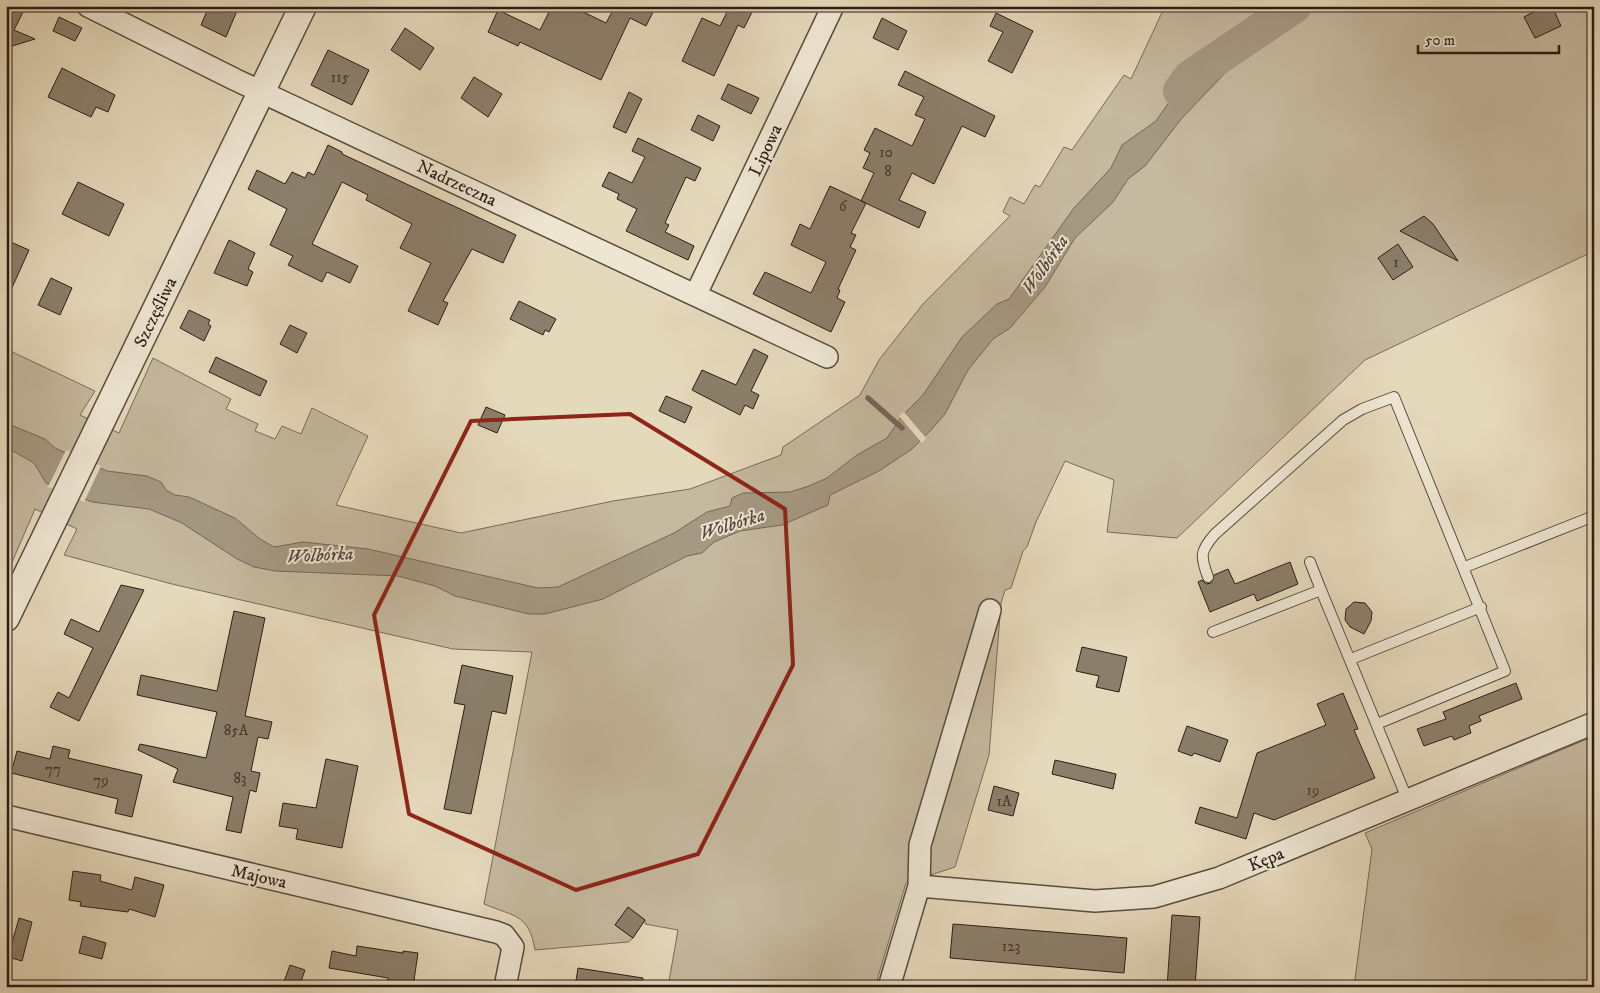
<svg xmlns="http://www.w3.org/2000/svg" width="1600" height="993" font-family="'IM FELL DW Pica',serif">
<rect width="100%" height="100%" fill="#e5d9bb"/>
<filter id="stains"><feTurbulence type="fractalNoise" baseFrequency=".004" numOctaves="4"/><feColorMatrix values="0 0 0 0 .2 0 0 0 0 .09 0 0 0 0 .02 0 0 0 .5 -.17"/></filter>
<radialGradient id="worn" r=".72"><stop offset=".6" stop-color="#630" stop-opacity="0"/><stop offset="1" stop-color="#630" stop-opacity=".3"/></radialGradient>
<path fill="#c5b99f" stroke="#786b5a" d="M 1165,6 L 1594,6 L 1594,251 L 1365,360 L 1177,538 L 1107,532 L 1114,480 L 1065,461 L 1036,522 L 1027,547 L 1023,551 L 1011,588 L 1005,590 L 1001,603 L 989,755 L 955,867 L 906,883 L 875,987 L 668,987 L 678,930 L 645,924 L 645,920 L 628,908 L 615,925 L 633,938 L 628,942 L 535,950 C 529,914 515,917 484,904 L 532,652 L 453,649 L 172,584 L 64,555 L 77,529 L 35,509 L 6,576 L 6,349 L 95,391 L 80,415 L 119,433 L 153,358 L 231,399 L 226,409 L 258,424 L 255,431 L 275,439 L 282,426 L 301,434 L 312,408 L 368,436 L 336,505 L 461,533 L 613,501 L 690,489 L 781,455 L 783,447 L 860,395 L 879,360 L 923,304 L 1010,216 L 1003,212 L 1010,197 L 1024,204 L 1035,185 L 1040,187 L 1064,147 L 1072,150 L 1124,75 L 1131,79 Z
M 1594,736 L 1594,987 L 1354,987 L 1372,849 L 1365,833 Z"/>
<path fill="#a59983" stroke="#746757" d="M 1203,56 L 1228,70 L 1182,118 L 1145,166 L 1128,179 L 1113,202 L 1075,238 L 1045,287 L 1010,328 L 993,339 L 968,370 L 945,414 L 930,431 L 912,449 L 879,471 L 830,495 L 828,505 L 782,525 L 740,531 L 714,542 L 702,553 L 687,556 L 603,599 L 545,614 L 529,614 L 455,596 L 435,586 L 398,576 L 275,571 L 254,567 L 237,559 L 182,523 L 149,509 L 92,502 L 46,483 L 34,463 L 6,447 L 6,423 L 45,439 L 55,448 L 107,471 L 147,476 L 161,482 L 166,490 L 175,495 L 189,497 L 235,518 L 260,539 L 274,547 L 303,542 L 368,549 L 538,588 L 558,587 L 674,533 L 707,512 L 730,506 L 732,498 L 743,493 L 790,492 L 809,486 L 827,478 L 857,455 L 887,438 L 902,416 L 923,395 L 962,337 L 997,304 L 1009,299 L 1074,208 L 1111,168 L 1122,145 L 1156,121 L 1179,88 L 1185,70 L 1193,60 Z"/>
<path fill="#e5d9bb" d="M 904,412 L 926,438 L 922,443 L 899,416 Z
M 66,450 L 101,466 L 84,502 L 48,487 Z"/>
<g fill="none" stroke-linecap="round" stroke-linejoin="round">
<path stroke="#746757" stroke-width="5.5" d="M 868,398 L 902,428"/>
<path stroke="#a59983" stroke-width="34" d="M 1180,91 L 1190,77 L 1295,6"/>
</g>
<path fill="#8b7f6b" stroke="#2a1d15" d="M 6,6 L 26,6 L 14,30 L 35,39 L 6,48 Z
M 209,6 L 239,6 L 226,37 L 201,25 Z
M 552,6 L 571,6 L 606,23 L 613,10 L 604,6 L 656,6 L 646,26 L 630,18 L 601,80 L 520,42 L 518,46 L 488,32 L 498,10 L 540,30 Z
M 730,6 L 755,6 L 744,28 L 738,25 L 714,76 L 682,61 L 702,18 L 720,26 Z
M 1546,6 L 1552,6 L 1561,26 L 1535,38 L 1524,17 Z
M 996,13 L 1033,31 L 1012,73 L 988,61 L 1003,32 L 990,26 Z
M 59,17 L 82,28 L 75,41 L 53,31 Z
M 882,18 L 907,31 L 898,50 L 873,38 Z
M 405,28 L 434,48 L 420,70 L 391,50 Z
M 328,50 L 369,70 L 352,105 L 311,85 Z
M 62,68 L 115,95 L 108,112 L 96,107 L 91,117 L 48,97 Z
M 905,71 L 995,116 L 985,137 L 962,126 L 934,184 L 912,173 L 899,200 L 926,212 L 919,228 L 861,201 L 874,173 L 863,168 L 870,153 L 864,150 L 875,128 L 912,146 L 925,119 L 915,115 L 924,97 L 898,85 Z
M 474,77 L 502,94 L 488,117 L 461,98 Z
M 728,84 L 759,98 L 751,114 L 721,99 Z
M 629,92 L 642,99 L 626,133 L 613,127 Z
M 698,115 L 720,126 L 713,141 L 691,130 Z
M 638,138 L 701,168 L 695,181 L 686,177 L 665,223 L 669,225 L 665,232 L 694,246 L 688,260 L 626,231 L 637,209 L 617,199 L 619,194 L 602,186 L 609,172 L 632,183 L 645,157 L 632,151 Z
M 328,145 L 342,152 L 342,154 L 516,235 L 503,263 L 472,249 L 443,301 L 448,303 L 438,325 L 408,311 L 431,263 L 400,248 L 412,224 L 366,200 L 368,195 L 342,182 L 312,244 L 358,266 L 350,283 L 327,272 L 322,282 L 288,265 L 293,256 L 270,245 L 287,209 L 248,189 L 257,170 L 285,184 L 292,172 L 305,178 L 308,172 L 314,175 Z
M 78,182 L 124,204 L 109,236 L 62,214 Z
M 830,186 L 866,203 L 851,233 L 856,235 L 850,247 L 856,250 L 838,289 L 840,290 L 837,298 L 845,302 L 831,332 L 753,294 L 765,272 L 811,293 L 826,262 L 791,245 L 800,224 L 810,229 Z
M 1424,216 L 1433,224 L 1458,261 L 1400,231 Z
M 6,240 L 29,250 L 6,301 Z
M 229,240 L 255,253 L 248,269 L 253,272 L 247,286 L 214,273 Z
M 1398,244 L 1413,267 L 1393,280 L 1378,258 Z
M 51,278 L 72,288 L 60,315 L 38,305 Z
M 519,301 L 556,319 L 549,332 L 545,330 L 543,335 L 510,319 Z
M 189,310 L 210,320 L 208,324 L 211,326 L 204,341 L 180,328 Z
M 290,325 L 307,333 L 297,353 L 280,344 Z
M 754,349 L 768,356 L 751,391 L 759,395 L 753,409 L 745,405 L 740,415 L 692,390 L 702,370 L 736,385 Z
M 216,357 L 267,381 L 260,396 L 209,372 Z
M 666,396 L 692,407 L 685,423 L 659,411 Z
M 486,407 L 505,415 L 497,433 L 478,425 Z
M 1290,562 L 1298,584 L 1257,601 L 1254,594 L 1210,612 L 1198,582 L 1202,580 L 1206,584 L 1211,583 L 1214,575 L 1228,569 L 1235,584 Z
M 121,585 L 144,590 L 79,721 L 50,707 L 58,692 L 69,698 L 93,648 L 64,634 L 71,619 L 99,632 Z
M 1354,602 L 1365,603 L 1372,612 L 1371,621 L 1364,634 L 1350,627 L 1345,620 L 1346,609 Z
M 234,611 L 265,618 L 245,716 L 272,722 L 268,739 L 258,737 L 251,771 L 260,773 L 256,792 L 250,790 L 241,833 L 226,830 L 233,797 L 173,782 L 178,769 L 138,750 L 140,744 L 206,758 L 217,712 L 137,695 L 141,675 L 217,691 Z
M 1082,647 L 1127,657 L 1119,692 L 1096,687 L 1099,676 L 1076,671 Z
M 462,665 L 513,676 L 506,714 L 492,711 L 471,814 L 444,809 L 465,705 L 454,703 Z
M 1516,683 L 1522,699 L 1479,716 L 1481,721 L 1469,726 L 1471,733 L 1454,740 L 1452,736 L 1424,746 L 1417,729 L 1446,719 L 1443,712 Z
M 1343,693 L 1358,729 L 1354,730 L 1375,778 L 1274,820 L 1254,813 L 1246,839 L 1195,823 L 1200,807 L 1237,818 L 1257,753 L 1326,725 L 1317,704 Z
M 1187,726 L 1228,740 L 1220,762 L 1194,753 L 1192,756 L 1178,751 Z
M 53,746 L 70,750 L 68,758 L 142,775 L 132,817 L 115,813 L 118,799 L 11,773 L 17,751 L 50,759 Z
M 326,759 L 358,766 L 342,848 L 296,839 L 298,829 L 279,826 L 283,803 L 316,808 Z
M 1055,760 L 1116,774 L 1113,789 L 1052,774 Z
M 994,786 L 1019,793 L 1013,816 L 988,810 Z
M 73,871 L 101,875 L 100,881 L 132,890 L 135,877 L 164,885 L 155,917 L 129,909 L 128,912 L 80,906 L 81,902 L 69,900 Z
M 628,907 L 645,920 L 633,938 L 615,925 Z
M 1172,915 L 1200,917 L 1195,987 L 1167,987 Z
M 19,918 L 32,922 L 22,961 L 8,957 Z
M 953,924 L 1127,938 L 1124,973 L 950,958 Z
M 83,936 L 106,943 L 102,959 L 79,953 Z
M 357,946 L 403,953 L 403,951 L 418,953 L 413,987 L 387,987 L 388,978 L 329,968 L 332,951 L 356,956 Z
M 290,965 L 305,970 L 299,987 L 282,987 Z
M 578,968 L 643,978 L 642,987 L 575,987 Z"/>
<g fill="none" stroke-linecap="round" stroke-linejoin="round">
<defs>
<path id="service" d="M 1310,562 L 1321,590
M 1465,567 L 1594,516
M 1208,577 C 1200,556 1200,551 1215,534 L 1343,420 L 1362,409 L 1394,397 L 1505,671 L 1377,724
M 1213,632 L 1321,590 L 1408,801
M 1351,659 L 1481,607"/>
<path id="minor" d="M 88,6 L 236,80 L 827,357
M 696,294 L 833,6
M 6,816 L 496,932 L 504,935 L 513,947 L 505,987
M 919,886 L 1095,901 L 1154,897 L 1219,878 L 1594,723
M 889,987 L 919,886 L 920,845 L 990,610"/>
<path id="tertiary" d="M 6,618 L 303,6"/>
</defs>
<use href="#service" stroke="#594c3e" stroke-width="12"/>
<use href="#minor" stroke="#594c3e" stroke-width="24"/>
<use href="#tertiary" stroke="#594c3e" stroke-width="29"/>
<use href="#service" stroke="#eee6d3" stroke-width="10"/>
<use href="#minor" stroke="#eee6d3" stroke-width="21"/>
<use href="#tertiary" stroke="#eee6d3" stroke-width="26"/>
</g>
<path fill="none" stroke="#8f2418" stroke-width="4" stroke-linejoin="round" d="M 630,414 L 785,509 L 793,665 L 698,854 L 576,890 L 409,814 L 374,615 L 471,421 Z"/>
<g text-anchor="middle" stroke-width="4" stroke-linejoin="round" paint-order="stroke">
<g font-size="15" fill="#42362a">
<text x="340" y="82">115</text>
<text x="886" y="157">10</text>
<text x="888" y="176">8</text>
<text x="843" y="211">6</text>
<text x="1396" y="267">1</text>
<text x="236" y="735">85A</text>
<text x="53" y="774">77</text>
<text x="240" y="783">83</text>
<text x="101" y="785">79</text>
<text x="1313" y="795">19</text>
<text x="1004" y="806">1A</text>
<text x="1011" y="951">123</text>
</g>
<g font-size="18" fill="#2a1d15" stroke="#eee6d3">
<text transform="translate(765 150) rotate(-65)" y="6">Lipowa</text>
<text transform="translate(457 183) rotate(25)" y="6">Nadrzeczna</text>
<text transform="translate(155 312) rotate(-64)" y="6">Szczęśliwa</text>
<text transform="translate(1266 859) rotate(-22)" y="6">Kępa</text>
<text transform="translate(259 876) rotate(13)" y="6">Majowa</text>
</g>
<g font-size="19" font-style="italic" fill="#55483c" stroke="#eee6d3">
<text transform="translate(1044 264) rotate(-55)" y="7">Wolbórka</text>
<text transform="translate(732 523) rotate(-17)" y="7">Wolbórka</text>
<text transform="translate(320 554) rotate(-3)" y="7">Wolbórka</text>
</g>
</g>
<rect width="1600" height="993" fill="none" stroke="#e5d9bb" stroke-width="25"/>
<rect x="8" y="8" width="1585" height="978" fill="none" stroke="#2a1d15" stroke-width="2.5"/>
<rect x="12" y="12" width="1575" height="968" fill="none" stroke="#2a1d15"/>
<path d="M1418 45v8h141v-8" fill="none" stroke="#2a1d15" stroke-width="2.5"/>
<text x="1425" y="45" font-size="15" fill="#2a1d15" stroke="#eee6d3" stroke-width="4" paint-order="stroke">50 m</text>
<rect width="100%" height="100%" filter="url(#stains)"/>
<rect width="100%" height="100%" fill="url(#worn)"/>
</svg>
